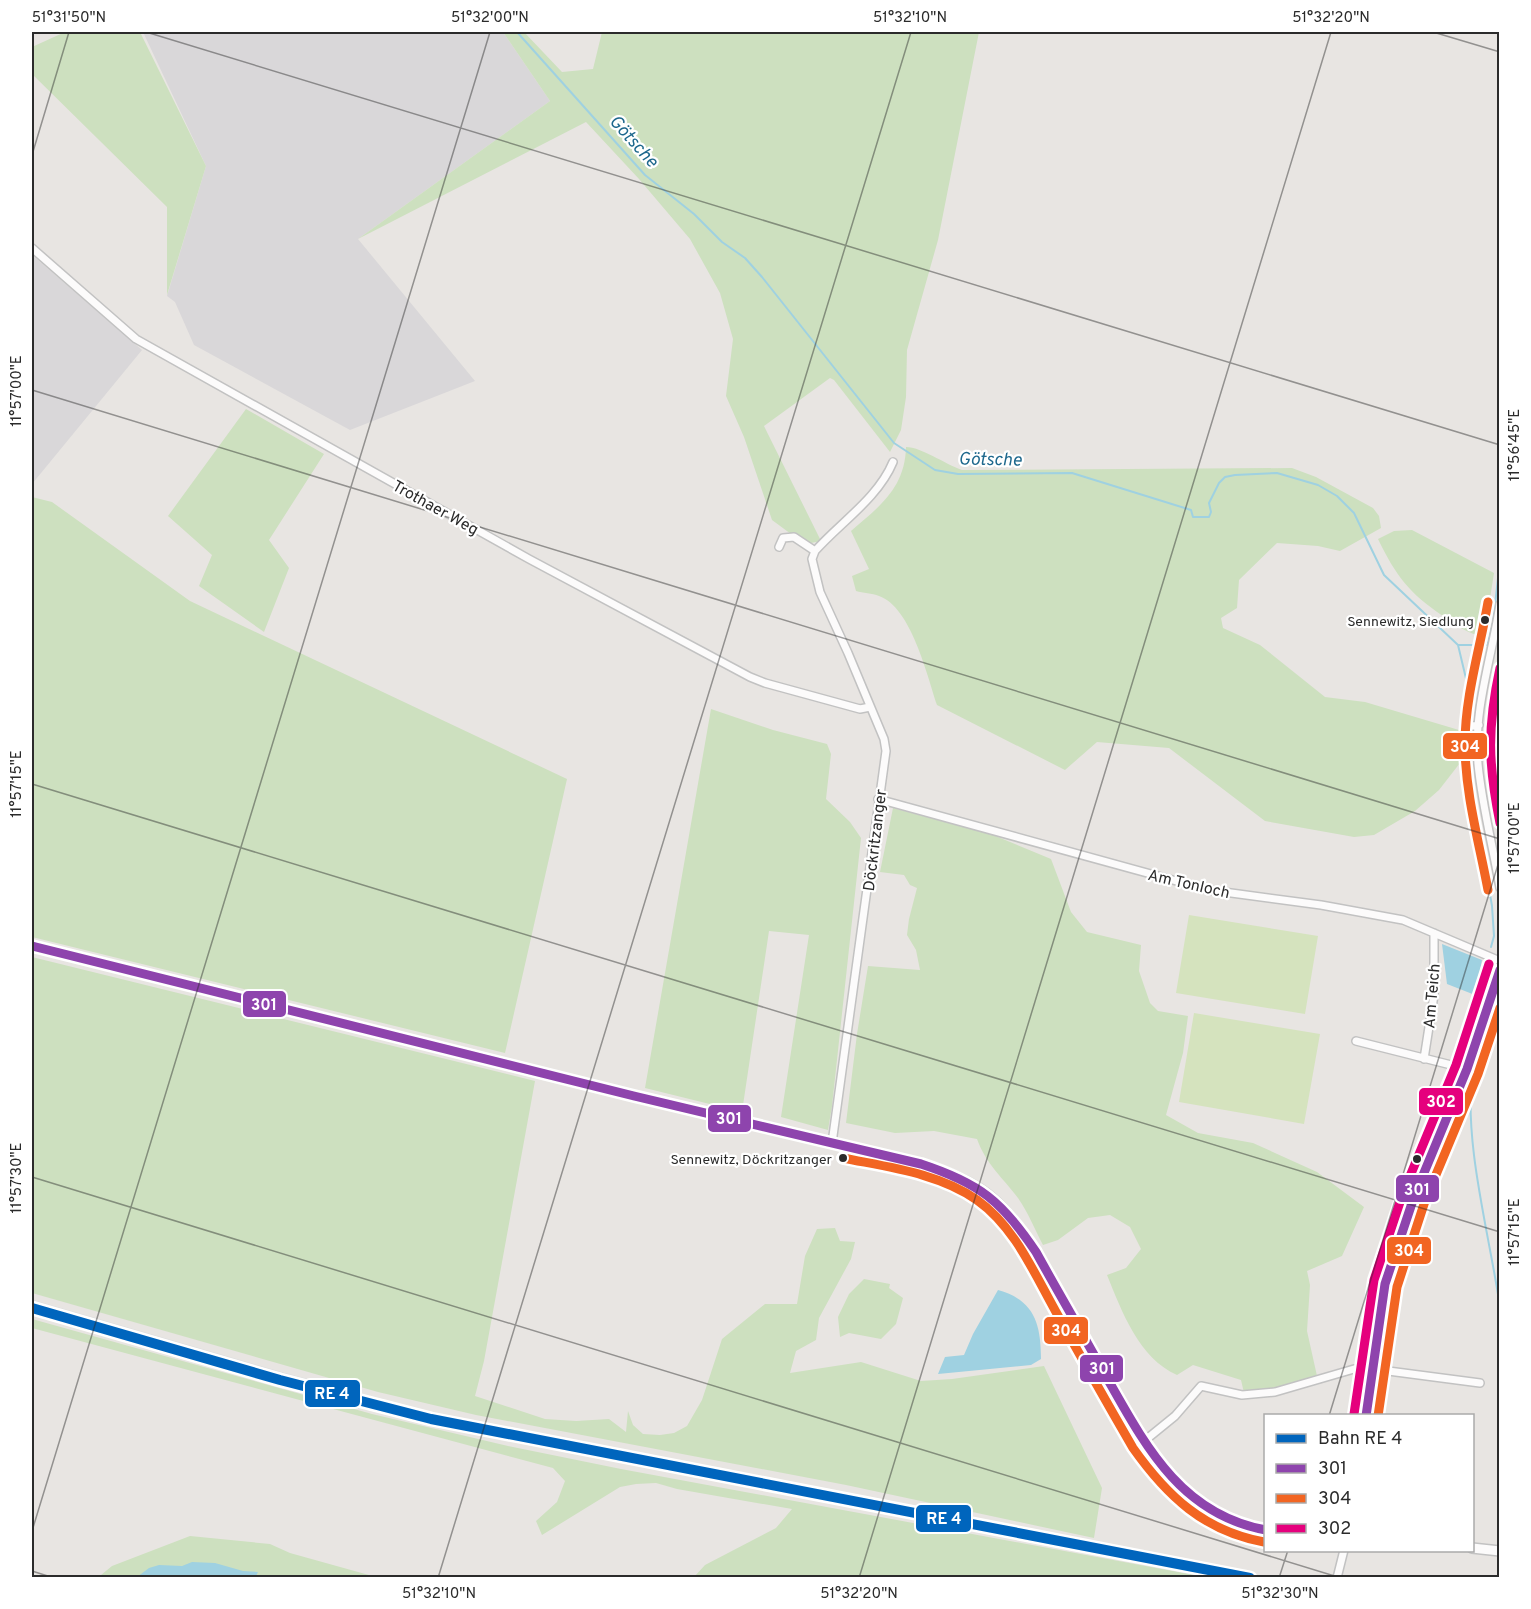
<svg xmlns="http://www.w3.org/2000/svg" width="1531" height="1609" font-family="Overpass,sans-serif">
<rect width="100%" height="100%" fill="#e8e5e2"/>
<path fill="#d9d7d9" d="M 143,32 L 503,32 L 550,101 L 358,239 L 475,381 L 350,430 L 194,345 L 175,302 L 167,296 L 206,166 Z
M 32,255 L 142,350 L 32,484 Z"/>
<path fill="#cde0bf" d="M 65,32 L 140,32 L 206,166 L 167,295 L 167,207 L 32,74 L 32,47 Z
M 503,32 L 524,32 L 562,72 L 593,69 L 602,32 L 979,32 L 938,240 L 907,350 L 906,397 L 901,430 L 890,452 L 834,380 L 830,378 L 764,426 L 821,541 L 811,543 L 791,534 L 772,520 L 744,437 L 726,396 L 733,339 L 720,293 L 690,239 L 639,179 L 586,122 L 358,239 L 550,101 Z
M 246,409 L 324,454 L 269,540 L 289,568 L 264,632 L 199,586 L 212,555 L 168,516 Z
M 906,447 C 921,447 945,464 962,470 L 1292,468 L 1316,477 L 1373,508 L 1379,516 L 1381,528 L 1340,551 L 1318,546 L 1277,543 L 1239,580 L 1237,608 L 1221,618 L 1223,628 L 1260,645 L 1325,697 L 1365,702 L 1459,730 L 1460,763 L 1439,790 L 1415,811 L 1374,835 L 1354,837 L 1265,821 L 1169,748 L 1097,742 L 1065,770 L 937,705 C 927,675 911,607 879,596 C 872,593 863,593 856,591 L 852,576 L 869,569 L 851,531 C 880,506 905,488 906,447 Z
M 32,497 L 52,502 L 190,601 L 567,779 L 505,1053 L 32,937 Z
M 1412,530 L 1494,573 L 1484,637 C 1467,633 1457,626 1443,616 C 1409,593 1396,576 1378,539 L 1394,531 Z
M 711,709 L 773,730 L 827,744 L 831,754 L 826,799 L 850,822 L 861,838 L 832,1106 L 828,1130 L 781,1117 L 809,935 L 769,931 L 742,1112 L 645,1088 Z
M 893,808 L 993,835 L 1051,859 L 1071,912 L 1087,932 L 1141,945 L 1139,971 L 1150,1003 L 1158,1011 L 1188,1016 L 1183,1053 L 1166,1115 L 1198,1133 L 1253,1143 L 1317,1172 L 1364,1207 L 1342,1256 L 1307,1271 L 1310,1285 L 1307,1331 L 1317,1376 L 1278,1388 L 1244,1393 L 1241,1380 L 1193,1365 L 1177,1375 C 1139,1358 1122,1312 1107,1275 L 1126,1268 L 1141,1249 L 1130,1227 L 1110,1215 L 1088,1218 L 1058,1240 L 1043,1245 C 1035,1230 1028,1212 1018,1198 C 1003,1178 986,1164 977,1139 L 934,1131 L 895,1133 L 846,1123 L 857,1034 L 868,966 L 920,970 L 916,950 L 907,935 L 909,919 L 917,888 L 910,885 L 904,875 L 880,872 Z
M 32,957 L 535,1081 L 484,1361 L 475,1396 L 545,1419 L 576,1421 L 609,1419 L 626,1432 L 628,1411 L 633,1425 L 643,1434 L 660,1435 L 674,1433 L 687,1426 L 702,1400 L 722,1339 L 765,1304 L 797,1304 L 805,1256 L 817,1229 L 835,1228 L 840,1241 L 855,1242 L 851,1259 L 819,1318 L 816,1340 L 796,1351 L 790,1373 L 861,1362 L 921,1381 L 952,1379 L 1044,1366 L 1102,1488 L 1094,1538 L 846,1485 L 476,1415 L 378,1392 L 32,1293 Z
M 864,1279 L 890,1284 L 889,1288 L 903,1298 L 896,1324 L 881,1339 L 849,1333 L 840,1337 L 838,1317 L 849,1294 Z
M 32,1319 L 372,1414 L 508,1446 L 621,1469 L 1205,1577 L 694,1577 L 705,1565 L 776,1528 L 792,1509 L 677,1489 L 656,1483 L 636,1484 L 620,1487 L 542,1535 L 536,1521 L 557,1502 L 565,1481 L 553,1468 L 32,1328 Z
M 190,1536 L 270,1544 L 290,1553 L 376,1577 L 100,1578 L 101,1575 L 112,1566 Z"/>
<path fill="#d5e3be" d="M 1189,915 L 1318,936 L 1305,1014 L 1176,993 Z
M 1194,1013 L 1320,1034 L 1304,1124 L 1179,1102 Z"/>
<path fill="#9fd1e1" d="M 1442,944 L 1482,960 L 1475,995 L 1447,984 Z
M 998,1290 C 1034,1300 1041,1323 1041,1359 L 1031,1365 L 938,1374 L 945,1357 L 964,1355 L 973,1334 Z
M 192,1562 L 215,1563 L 243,1571 L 258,1572 L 255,1578 L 137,1577 L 149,1568 L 159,1565 L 182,1566 Z"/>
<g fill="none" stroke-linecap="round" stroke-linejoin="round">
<path stroke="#9fd1e1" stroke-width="2" d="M 517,32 L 645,175 L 694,214 L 722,242 L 745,258 L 762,277 L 894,443 L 935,470 L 958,474 L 1072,473 L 1191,510 L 1193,517 L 1209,517 L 1211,512 L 1209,503 L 1219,483 L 1225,477 L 1235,475 L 1277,473 L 1318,485 L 1337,496 L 1354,513 L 1384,575 L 1458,645 L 1500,645
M 1500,516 L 1500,555
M 1488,643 L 1493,623 L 1498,578
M 1458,645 L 1469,691 L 1467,735 L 1469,774 L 1492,906 L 1494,936 L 1491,947
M 1480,999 L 1488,964
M 1464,1059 L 1476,1013
M 1472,1071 C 1464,1146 1489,1232 1500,1307"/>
<defs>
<path id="street" d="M 32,248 L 136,339 L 529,559 L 750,677 L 765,683 L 860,709 L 870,707
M 779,547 L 783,538 L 794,537 L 815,551 L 812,559 L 820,592 L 848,653 L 884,739 L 886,751 L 832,1143
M 815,551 C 841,522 878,498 893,462
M 1500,604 C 1492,657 1473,710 1478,764 C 1482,805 1493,847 1500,888
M 1466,727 L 1479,725
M 878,799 L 1209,890 L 1321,905 L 1403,920 L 1500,961
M 1356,1041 L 1467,1069
M 1424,1059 L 1434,995 L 1434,933
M 1366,1416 L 1385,1284 L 1399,1239 L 1414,1197 L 1467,1069 L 1500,968
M 1143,1442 L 1175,1416 L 1201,1386 L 1242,1395 L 1275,1392 L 1354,1369 L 1373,1369 L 1480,1383
M 1337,1578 L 1344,1550"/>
<path id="secondary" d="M 32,946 L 634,1096 L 921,1164 C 981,1182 1002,1199 1036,1252 L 1143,1442 C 1173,1483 1212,1525 1266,1530
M 1472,1548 L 1500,1551"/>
</defs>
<use href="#street" stroke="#c2c2c2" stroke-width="10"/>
<use href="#secondary" stroke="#c2c2c2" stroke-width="12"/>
<use href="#street" stroke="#fcfbfb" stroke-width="7"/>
<use href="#secondary" stroke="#fcfbfb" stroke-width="9"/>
<defs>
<path id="rail" d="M 32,1302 L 284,1375 L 382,1401"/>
</defs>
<use href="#rail" stroke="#dededf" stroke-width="4.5"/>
<use href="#rail" stroke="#fff" stroke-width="2" stroke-dasharray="7" stroke-linecap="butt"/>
<defs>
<path id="bus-1" d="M 32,946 L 634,1096 L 921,1164 C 979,1183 1002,1201 1036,1252 C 1058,1292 1081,1331 1103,1371 C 1143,1441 1178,1514 1266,1530
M 1366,1416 L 1385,1284 L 1414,1197 L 1467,1069 L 1500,970"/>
<path id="bus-2" d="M 1488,602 C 1480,649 1465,696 1465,744 C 1465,793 1479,842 1488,890
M 843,1158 C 887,1167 939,1173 977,1200 C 1015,1227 1034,1273 1056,1312 C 1081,1357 1107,1403 1133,1448 C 1167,1496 1204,1531 1264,1542
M 1378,1416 L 1397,1287 L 1425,1201 L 1478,1074 L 1500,1008"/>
<path id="bus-3" d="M 1500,668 C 1487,728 1488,764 1500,823
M 1354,1414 L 1374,1280 L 1403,1193 L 1456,1065 L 1489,964"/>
</defs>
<use href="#bus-1" stroke="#fff" stroke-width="14"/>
<use href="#bus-2" stroke="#fff" stroke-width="14"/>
<use href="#bus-3" stroke="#fff" stroke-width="14"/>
<use href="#bus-1" stroke="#8e44ad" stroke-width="9"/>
<use href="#bus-2" stroke="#f26522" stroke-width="9"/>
<use href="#bus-3" stroke="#e5007d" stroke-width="9"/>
<defs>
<path id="rail-1" d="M 32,1308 L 280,1380 L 431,1419 L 1250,1578"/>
</defs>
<use href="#rail-1" stroke="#fff" stroke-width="15"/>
<use href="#rail-1" stroke="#0065bd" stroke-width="10"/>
</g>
<path fill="none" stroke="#2b2b2b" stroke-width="1.5" stroke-opacity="0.45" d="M 146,32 L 1500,445M 1433,32 L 1500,52M 32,155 L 69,32M 32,390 L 1500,839M 32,784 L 1500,1232M 32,1177 L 1341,1578M 1329,1416 L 1500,858M 32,1531 L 490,32M 32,1571 L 54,1578M 438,1578 L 911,32M 859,1578 L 1331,32M 1279,1578 L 1288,1550"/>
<g fill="#2b2b2b" stroke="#fff" stroke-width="2">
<circle cx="1485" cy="620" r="5"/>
<circle cx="843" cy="1158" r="5"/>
<circle cx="1417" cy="1159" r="5"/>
</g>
<g text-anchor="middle" stroke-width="4.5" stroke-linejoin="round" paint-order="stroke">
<g font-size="14" fill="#2b2b2b" stroke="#fff" text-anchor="end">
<text x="1474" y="626">Sennewitz, Siedlung</text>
<text x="832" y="1164">Sennewitz, Döckritzanger</text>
</g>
<g font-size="16" fill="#2b2b2b" stroke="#fff">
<text transform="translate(436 507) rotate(29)" y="6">Trothaer Weg</text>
<text transform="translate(874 840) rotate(-83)" y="6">Döckritzanger</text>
<text transform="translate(1189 883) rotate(13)" y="6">Am Tonloch</text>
<text transform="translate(1431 996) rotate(-85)" y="6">Am Teich</text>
</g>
<g font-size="18" font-style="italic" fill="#1e688d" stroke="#fff">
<text transform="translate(634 141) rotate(48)" y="6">Götsche</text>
<text transform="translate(990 459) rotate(1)" y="6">Götsche</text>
</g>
</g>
<g stroke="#fff" stroke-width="2">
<rect x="1442" y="732" width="46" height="28" rx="6" fill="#f26522"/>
<rect x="242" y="990" width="45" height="28" rx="6" fill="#8e44ad"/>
<rect x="1418" y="1087" width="46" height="29" rx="6" fill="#e5007d"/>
<rect x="707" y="1104" width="45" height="29" rx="6" fill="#8e44ad"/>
<rect x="1395" y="1174" width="45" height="29" rx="6" fill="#8e44ad"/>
<rect x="1386" y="1236" width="46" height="29" rx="6" fill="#f26522"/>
<rect x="1043" y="1316" width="46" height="29" rx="6" fill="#f26522"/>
<rect x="1079" y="1354" width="45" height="29" rx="6" fill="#8e44ad"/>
<rect x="304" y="1379" width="57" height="29" rx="6" fill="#0065bd"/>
<rect x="915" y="1504" width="57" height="29" rx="6" fill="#0065bd"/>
</g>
<g font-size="16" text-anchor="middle" font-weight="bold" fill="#fff">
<text x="1465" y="752">304</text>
<text x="264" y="1010">301</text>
<text x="1441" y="1107">302</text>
<text x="729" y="1124">301</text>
<text x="1417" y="1195">301</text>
<text x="1409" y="1256">304</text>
<text x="1066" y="1336">304</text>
<text x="1102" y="1374">301</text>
<text x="332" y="1399">RE 4</text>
<text x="944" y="1524">RE 4</text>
</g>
<rect width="1531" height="1609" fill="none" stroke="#ffffff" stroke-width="66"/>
<rect x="1264" y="1414" width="210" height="138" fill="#ffffff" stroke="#aaaaaa" stroke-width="1.5"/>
<rect x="1276" y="1434" width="30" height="9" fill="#0065bd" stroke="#aaaaaa" stroke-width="1.5"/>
<text x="1318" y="1444" font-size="18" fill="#2b2b2b">Bahn RE 4</text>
<rect x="1276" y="1464" width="30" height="9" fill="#8e44ad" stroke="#aaaaaa" stroke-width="1.5"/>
<text x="1318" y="1474" font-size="18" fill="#2b2b2b">301</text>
<rect x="1276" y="1494" width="30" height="9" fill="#f26522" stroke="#aaaaaa" stroke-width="1.5"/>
<text x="1318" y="1504" font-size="18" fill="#2b2b2b">304</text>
<rect x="1276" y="1524" width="30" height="9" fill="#e5007d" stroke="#aaaaaa" stroke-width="1.5"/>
<text x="1318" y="1534" font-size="18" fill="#2b2b2b">302</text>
<rect x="33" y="33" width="1465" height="1543" fill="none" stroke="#2b2b2b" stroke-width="2"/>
<g font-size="15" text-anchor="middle" fill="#2b2b2b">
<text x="69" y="22">51°31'50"N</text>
<text x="490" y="22">51°32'00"N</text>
<text x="910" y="22">51°32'10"N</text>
<text x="1331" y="22">51°32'20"N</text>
<text transform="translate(16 391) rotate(-90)" y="5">11°57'00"E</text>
<text transform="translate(1514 445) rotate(-90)" y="5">11°56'45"E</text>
<text transform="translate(16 784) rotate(-90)" y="5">11°57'15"E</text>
<text transform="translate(1514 838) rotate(-90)" y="5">11°57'00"E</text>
<text transform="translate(16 1178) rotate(-90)" y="5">11°57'30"E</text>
<text transform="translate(1514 1232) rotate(-90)" y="5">11°57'15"E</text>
<text x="439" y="1598">51°32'10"N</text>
<text x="859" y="1598">51°32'20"N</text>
<text x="1280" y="1598">51°32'30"N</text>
</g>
</svg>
